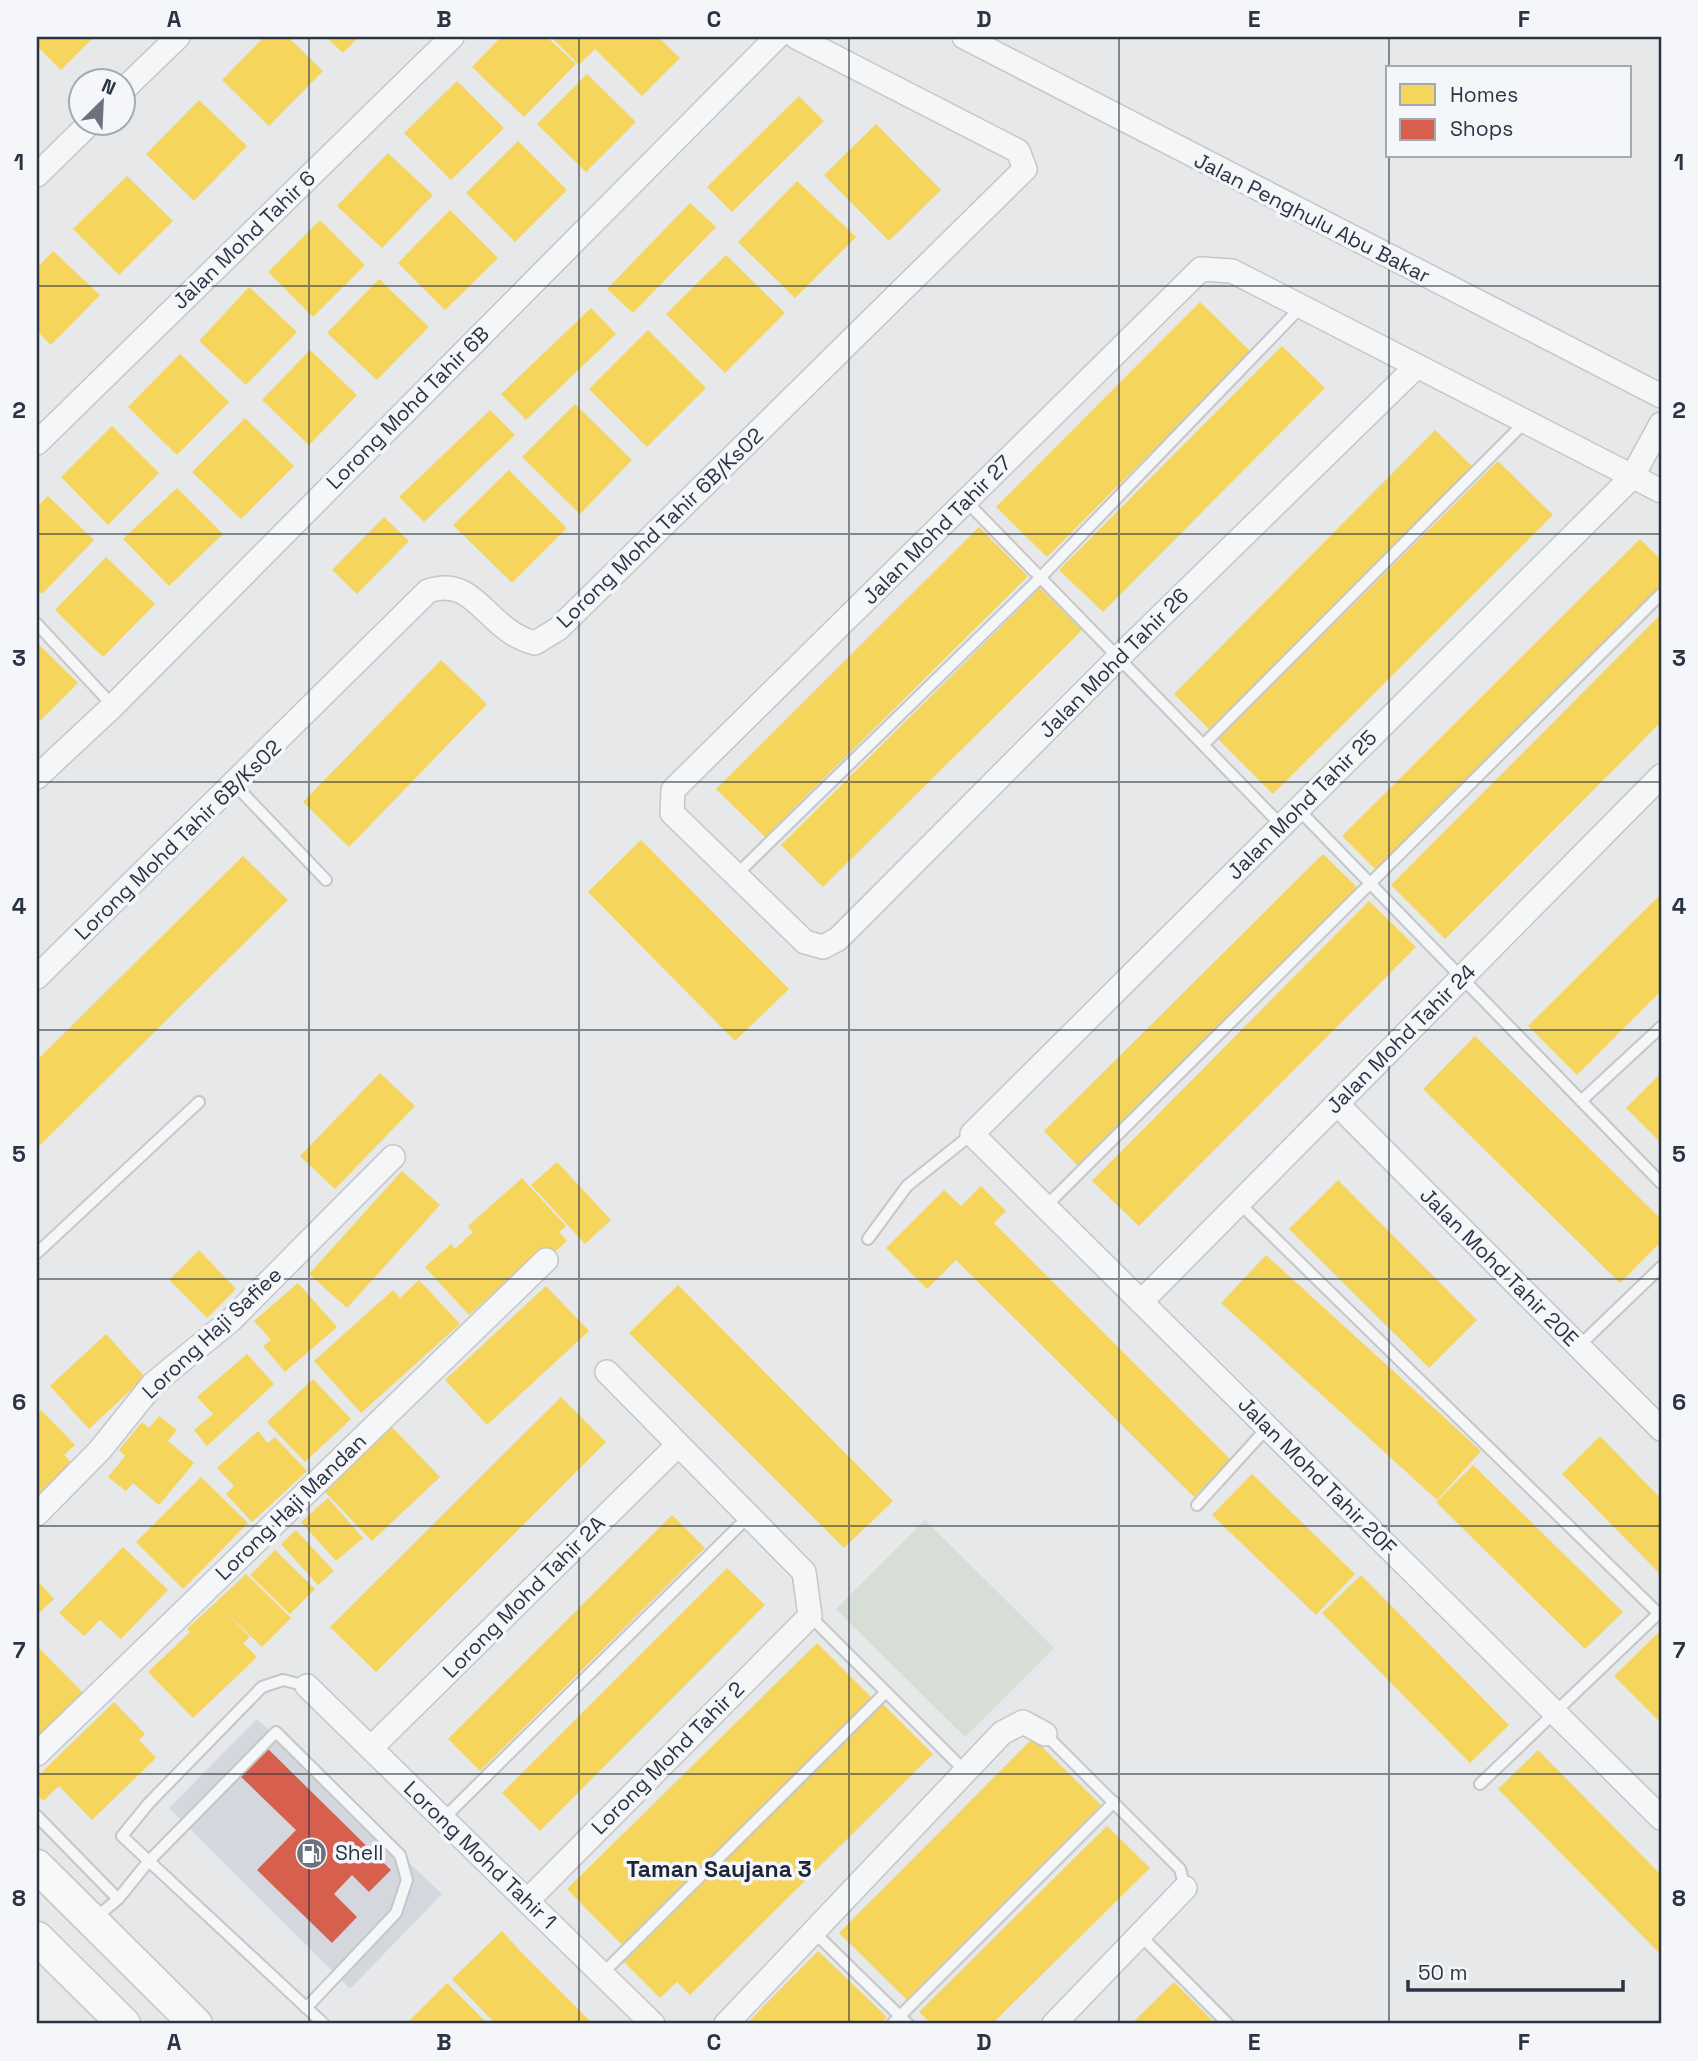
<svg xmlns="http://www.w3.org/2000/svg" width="1698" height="2061" font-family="'Space Grotesk',sans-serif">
<rect width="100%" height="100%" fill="#e6e8ea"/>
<path fill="#d4d7dd" d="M 257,1719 L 442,1894 L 350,1989 L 169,1808 Z"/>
<path fill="#d6ded6" d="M 925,1520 L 1054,1648 L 965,1737 L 836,1609 Z"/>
<path fill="#f6d55c" d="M 37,37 L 94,37 L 61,70 L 37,46 Z
M 264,37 L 288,37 L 323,71 L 269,126 L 222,80 Z
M 326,37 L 359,37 L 343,53 Z
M 497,37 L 547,37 L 576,64 L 524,117 L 472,67 L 499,39 Z
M 551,37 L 658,37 L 680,58 L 642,96 L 595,49 L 579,65 Z
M 587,74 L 636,122 L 586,172 L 537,124 Z
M 457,81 L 504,128 L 451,180 L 404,133 Z
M 799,96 L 824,121 L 732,212 L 707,187 Z
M 199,100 L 247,146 L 194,201 L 146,154 Z
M 876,124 L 941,190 L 889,241 L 824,175 Z
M 518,141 L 567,190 L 515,242 L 466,193 Z
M 388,153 L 433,195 L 382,248 L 337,206 Z
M 127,176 L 173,221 L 119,275 L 73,229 Z
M 797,181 L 856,237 L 795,298 L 738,242 Z
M 690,203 L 716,227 L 633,313 L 607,289 Z
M 450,210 L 498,258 L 445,310 L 398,263 Z
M 320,220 L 365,265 L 313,317 L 268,272 Z
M 53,251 L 100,295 L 51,345 L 37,331 L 37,268 Z
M 726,255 L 785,313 L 725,373 L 666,314 Z
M 379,279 L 429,327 L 377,380 L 327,333 Z
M 249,287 L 297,332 L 246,385 L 199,341 Z
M 1200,302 L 1251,352 L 1047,557 L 996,507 Z
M 591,308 L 616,334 L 526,420 L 501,394 Z
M 648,330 L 706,388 L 647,447 L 589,389 Z
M 1282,346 L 1325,388 L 1103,612 L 1059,570 Z
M 310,350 L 357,395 L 309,445 L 262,400 Z
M 180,354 L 229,402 L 177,455 L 128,407 Z
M 575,404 L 632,460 L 580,514 L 522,457 Z
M 490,410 L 515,435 L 424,522 L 399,497 Z
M 245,418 L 294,466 L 241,519 L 192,472 Z
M 112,426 L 159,473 L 108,525 L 61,477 Z
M 1435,430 L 1473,467 L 1211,731 L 1174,694 Z
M 1498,461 L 1553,515 L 1273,794 L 1218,739 Z
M 509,470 L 567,528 L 512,583 L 453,525 Z
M 177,488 L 223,534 L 169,586 L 123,539 Z
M 48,496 L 94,540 L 42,594 L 37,589 L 37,507 Z
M 384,517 L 409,541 L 357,594 L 332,570 Z
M 979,527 L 1028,576 L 765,837 L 716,789 Z
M 1640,539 L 1661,560 L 1661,590 L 1379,873 L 1342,836 Z
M 106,557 L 155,604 L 103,657 L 55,610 Z
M 1040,588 L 1082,630 L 823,887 L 781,845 Z
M 1661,614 L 1661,722 L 1445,939 L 1391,885 Z
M 37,643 L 78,683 L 37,724 Z
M 441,660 L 487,704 L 349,847 L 303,802 Z
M 641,840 L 789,989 L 735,1041 L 588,892 Z
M 1323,854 L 1360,890 L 1080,1168 L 1044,1131 Z
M 243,856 L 288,900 L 37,1148 L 37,1060 Z
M 1661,894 L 1661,991 L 1577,1075 L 1528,1026 Z
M 1369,901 L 1416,947 L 1139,1226 L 1092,1181 Z
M 1475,1036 L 1661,1219 L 1661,1242 L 1620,1283 L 1423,1089 Z
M 380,1073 L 415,1106 L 335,1189 L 300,1156 Z
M 1661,1073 L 1661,1143 L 1626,1108 Z
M 557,1162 L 611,1220 L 585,1244 L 531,1185 Z
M 402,1171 L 440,1205 L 347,1308 L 309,1274 Z
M 522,1178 L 566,1226 L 559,1232 L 567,1241 L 520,1283 L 513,1275 L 469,1315 L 425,1267 L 451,1244 L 455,1249 L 473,1232 L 468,1226 Z
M 1338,1180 L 1477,1320 L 1429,1368 L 1289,1229 Z
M 981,1186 L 1006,1211 L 994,1223 L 1231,1460 L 1194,1497 L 956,1260 L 927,1289 L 886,1248 L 944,1190 L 961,1206 Z
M 199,1250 L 236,1289 L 207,1318 L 169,1280 Z
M 1266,1255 L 1481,1451 L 1437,1500 L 1221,1303 Z
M 419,1280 L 460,1324 L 361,1413 L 314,1361 L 393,1290 L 400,1298 Z
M 298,1283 L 337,1327 L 285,1372 L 263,1346 L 271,1340 L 254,1321 Z
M 678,1285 L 893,1501 L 844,1548 L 629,1333 Z
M 546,1286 L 589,1331 L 487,1425 L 445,1380 Z
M 106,1334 L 145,1377 L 89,1429 L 50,1386 Z
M 247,1354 L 274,1384 L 207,1446 L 194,1430 L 213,1414 L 197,1397 Z
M 313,1379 L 351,1419 L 305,1462 L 267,1422 Z
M 561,1397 L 606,1442 L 376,1672 L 330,1627 Z
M 41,1410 L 75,1445 L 64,1455 L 76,1467 L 37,1504 L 37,1415 Z
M 159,1416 L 177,1430 L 168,1441 L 194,1463 L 159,1505 L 133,1483 L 126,1491 L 108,1477 L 125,1456 L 119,1450 L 142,1422 L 149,1428 Z
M 392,1427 L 440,1477 L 372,1541 L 324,1491 Z
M 258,1431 L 268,1443 L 275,1437 L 307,1471 L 252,1522 L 226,1494 L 234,1486 L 217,1468 Z
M 1600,1436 L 1661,1499 L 1661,1575 L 1562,1474 Z
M 1473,1465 L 1623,1612 L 1585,1649 L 1436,1502 Z
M 1252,1474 L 1355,1574 L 1316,1615 L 1212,1515 Z
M 201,1477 L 248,1523 L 183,1589 L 136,1542 Z
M 328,1498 L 363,1538 L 336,1561 L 301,1522 Z
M 672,1515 L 705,1548 L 480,1771 L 448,1739 Z
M 296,1530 L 334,1571 L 318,1585 L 281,1544 Z
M 123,1547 L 168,1590 L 121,1639 L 100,1620 L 84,1636 L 59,1613 Z
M 275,1550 L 315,1589 L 290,1614 L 250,1575 Z
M 727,1568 L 765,1605 L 540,1831 L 502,1793 Z
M 246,1574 L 291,1618 L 262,1647 L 227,1613 L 250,1637 L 243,1643 L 257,1657 L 193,1718 L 148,1672 L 190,1632 L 187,1629 Z
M 1361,1575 L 1509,1725 L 1470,1763 L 1322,1613 Z
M 37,1580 L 54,1599 L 37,1615 Z
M 1659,1632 L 1661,1635 L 1661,1723 L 1614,1676 Z
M 817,1643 L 875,1701 L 624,1947 L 567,1889 Z
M 37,1646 L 86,1696 L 37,1745 Z
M 114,1702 L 145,1734 L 139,1740 L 156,1758 L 92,1820 L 59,1786 L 43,1801 L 37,1795 L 37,1777 Z
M 883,1704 L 933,1754 L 690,1995 L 677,1982 L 660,1998 L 624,1962 Z
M 1033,1738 L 1101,1805 L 907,2000 L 839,1933 Z
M 1538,1750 L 1661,1875 L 1661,1955 L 1498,1789 Z
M 1107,1826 L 1150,1868 L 992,2024 L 932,2024 L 919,2012 Z
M 502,1931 L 520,1951 L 593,2024 L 496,2024 L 490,2018 L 452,1979 Z
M 818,1951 L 887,2017 L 880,2024 L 746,2024 Z
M 1174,1982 L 1214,2022 L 1212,2024 L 1131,2024 Z
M 447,1983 L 488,2024 L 406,2024 Z"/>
<path fill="#d6604d" d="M 265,1746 L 391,1870 L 369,1892 L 352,1875 L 334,1894 L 357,1917 L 332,1943 L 257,1870 L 296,1830 L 237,1773 Z"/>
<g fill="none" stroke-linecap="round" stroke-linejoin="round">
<defs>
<path id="service" d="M 966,501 L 1282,826
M 37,624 L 113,706
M 1204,744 L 1525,422
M 235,785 L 326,880
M 1298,809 L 1661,1183
M 736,875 L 1040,578 L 1302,306
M 1581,1101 L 1661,1027
M 1239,1203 L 1661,1616
M 1045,1207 L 1661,594
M 868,1239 L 907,1186 L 972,1134
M 37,1253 L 199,1102
M 1579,1346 L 1661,1267
M 1197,1505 L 1267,1428
M 810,1616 L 965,1771
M 307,1686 L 283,1680 L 262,1687 L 149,1803 L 122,1836 L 324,2024
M 1045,1734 L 1180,1869 L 1185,1888
M 1480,1784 L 1661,1611
M 37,1816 L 118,1899
M 443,1819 L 748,1517
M 94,1919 L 118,1899 L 148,1862 L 276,1732 L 400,1855 L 407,1880 L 396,1913 L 306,2008
M 814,1932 L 908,2024
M 1140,1935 L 1228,2024
M 602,1974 L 886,1692
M 892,2024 L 1114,1802"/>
<path id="minor" d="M 964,37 L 1661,396
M 122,91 L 178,37
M 37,175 L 91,122
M 1417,366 L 1119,657 L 838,939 L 823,947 L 805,942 L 672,813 L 673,790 L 1201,269 L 1232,271 L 1661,491
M 1661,424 L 1632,477 L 972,1134 L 1661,1818
M 37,443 L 452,37
M 37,777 L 113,706 L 777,37
M 37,977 L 428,591 C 476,574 486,631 535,643 L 558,629 L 1025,169 L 1018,151 L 796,37
M 1337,1104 L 1661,1429
M 1141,1302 L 1661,776
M 37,1514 L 100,1450 L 153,1384 L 231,1320 L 393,1157
M 307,1686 L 653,2024
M 371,1748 L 677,1446
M 37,1754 L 546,1260
M 527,1901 L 810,1616 L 804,1572 L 607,1372
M 726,2024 L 1002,1733 L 1023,1722 L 1045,1734
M 1054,2024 L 1185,1888"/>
<path id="secondary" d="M 37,1866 L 196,2024
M 37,1938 L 124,2024"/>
</defs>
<use href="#service" stroke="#c4c6c8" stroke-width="14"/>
<use href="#minor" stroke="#c4c6c8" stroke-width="26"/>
<use href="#secondary" stroke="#c4c6c8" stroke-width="35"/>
<use href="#service" stroke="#f5f6f7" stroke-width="10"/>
<use href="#minor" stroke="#f5f6f7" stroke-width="23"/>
<use href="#secondary" stroke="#f8f8f8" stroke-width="32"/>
</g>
<path fill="none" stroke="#2b3445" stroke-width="2" stroke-opacity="0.55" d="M 309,37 L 309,2024M 579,37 L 579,2024M 849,37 L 849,2024M 1119,37 L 1119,2024M 1389,37 L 1389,68M 1389,156 L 1389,2024M 37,286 L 1661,286M 37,534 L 1661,534M 37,782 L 1661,782M 37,1030 L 1661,1030M 37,1279 L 1661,1279M 37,1526 L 1661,1526M 37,1774 L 1661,1774"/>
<defs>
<symbol id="fuel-disc" viewBox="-11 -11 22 22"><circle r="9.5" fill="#6c737f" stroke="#f4f6f9"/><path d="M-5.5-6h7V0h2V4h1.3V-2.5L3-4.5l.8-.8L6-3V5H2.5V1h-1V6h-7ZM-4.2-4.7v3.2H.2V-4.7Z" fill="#fff"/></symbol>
</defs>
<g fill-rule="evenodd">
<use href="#fuel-disc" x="294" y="1836" width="35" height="35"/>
</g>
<g text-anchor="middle" stroke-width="7" stroke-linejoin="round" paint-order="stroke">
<g font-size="21" fill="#2b3445" stroke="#f4f6f9">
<text transform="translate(1312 218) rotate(27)" y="7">Jalan Penghulu Abu Bakar</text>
<text transform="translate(244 240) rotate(-44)" y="7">Jalan Mohd Tahir 6</text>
<text transform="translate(408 408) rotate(-45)" y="7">Lorong Mohd Tahir 6B</text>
<text transform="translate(660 528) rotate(-44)" y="7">Lorong Mohd Tahir 6B/Ks02</text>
<text transform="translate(937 530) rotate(-45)" y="7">Jalan Mohd Tahir 27</text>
<text transform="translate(1114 663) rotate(-45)" y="7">Jalan Mohd Tahir 26</text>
<text transform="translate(1302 805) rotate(-45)" y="7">Jalan Mohd Tahir 25</text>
<text transform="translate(178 840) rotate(-44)" y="7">Lorong Mohd Tahir 6B/Ks02</text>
<text transform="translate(1401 1039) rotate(-45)" y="7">Jalan Mohd Tahir 24</text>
<text transform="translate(1499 1267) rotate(45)" y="7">Jalan Mohd Tahir 20E</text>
<text transform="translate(212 1333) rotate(-43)" y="7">Lorong Haji Safiee</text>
<text transform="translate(1317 1476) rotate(45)" y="7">Jalan Mohd Tahir 20F</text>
<text transform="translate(291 1507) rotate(-44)" y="7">Lorong Haji Mandan</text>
<text transform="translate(524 1597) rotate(-45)" y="7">Lorong Mohd Tahir 2A</text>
<text transform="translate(668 1758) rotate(-45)" y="7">Lorong Mohd Tahir 2</text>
<text transform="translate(480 1855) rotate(44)" y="7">Lorong Mohd Tahir 1</text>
</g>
<g font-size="21" fill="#2b3445" stroke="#f4f6f9" text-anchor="start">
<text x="335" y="1860">Shell</text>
</g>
<g font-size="23" font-weight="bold" fill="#1d2536" stroke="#f4f6f9">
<text x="719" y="1877">Taman Saujana 3</text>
</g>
</g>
<rect width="1698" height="2061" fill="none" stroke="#f4f6f9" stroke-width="77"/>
<rect x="1386" y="66" width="245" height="91" fill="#f4f6f9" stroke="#a4a8b1" stroke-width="2"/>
<rect x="1400" y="84" width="35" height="21" fill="#f6d55c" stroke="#a4a8b1" stroke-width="2"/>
<text x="1450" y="102" font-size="21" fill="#2b3445">Homes</text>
<rect x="1400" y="119" width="35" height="21" fill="#d6604d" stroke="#a4a8b1" stroke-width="2"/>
<text x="1450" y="136" font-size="21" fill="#2b3445">Shops</text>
<g transform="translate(102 102) rotate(24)"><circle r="33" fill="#f4f6f9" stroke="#a4a8b1" stroke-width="2"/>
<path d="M0-5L12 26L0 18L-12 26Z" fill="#6c737f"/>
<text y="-10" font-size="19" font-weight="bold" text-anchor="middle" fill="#2b3445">N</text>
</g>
<path d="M1408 1980v10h215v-10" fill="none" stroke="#2b3445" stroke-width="3.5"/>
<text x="1418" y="1980" font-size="21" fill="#2b3445" stroke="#f4f6f9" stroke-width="5" paint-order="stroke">50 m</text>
<rect x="38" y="38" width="1622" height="1984" fill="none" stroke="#2b3445" stroke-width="2.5"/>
<g font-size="23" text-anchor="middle" font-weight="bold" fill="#2b3445">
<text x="174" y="27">A</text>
<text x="444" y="27">B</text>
<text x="714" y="27">C</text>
<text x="984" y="27">D</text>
<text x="1254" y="27">E</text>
<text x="1524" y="27">F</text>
<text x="19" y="170">1</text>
<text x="1679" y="170">1</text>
<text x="19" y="418">2</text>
<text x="1679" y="418">2</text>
<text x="19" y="666">3</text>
<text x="1679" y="666">3</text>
<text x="19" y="914">4</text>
<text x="1679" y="914">4</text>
<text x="19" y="1162">5</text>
<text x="1679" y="1162">5</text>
<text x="19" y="1410">6</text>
<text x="1679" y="1410">6</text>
<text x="19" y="1658">7</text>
<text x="1679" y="1658">7</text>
<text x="19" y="1906">8</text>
<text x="1679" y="1906">8</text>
<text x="174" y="2050">A</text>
<text x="444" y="2050">B</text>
<text x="714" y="2050">C</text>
<text x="984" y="2050">D</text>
<text x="1254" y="2050">E</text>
<text x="1524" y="2050">F</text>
</g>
</svg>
